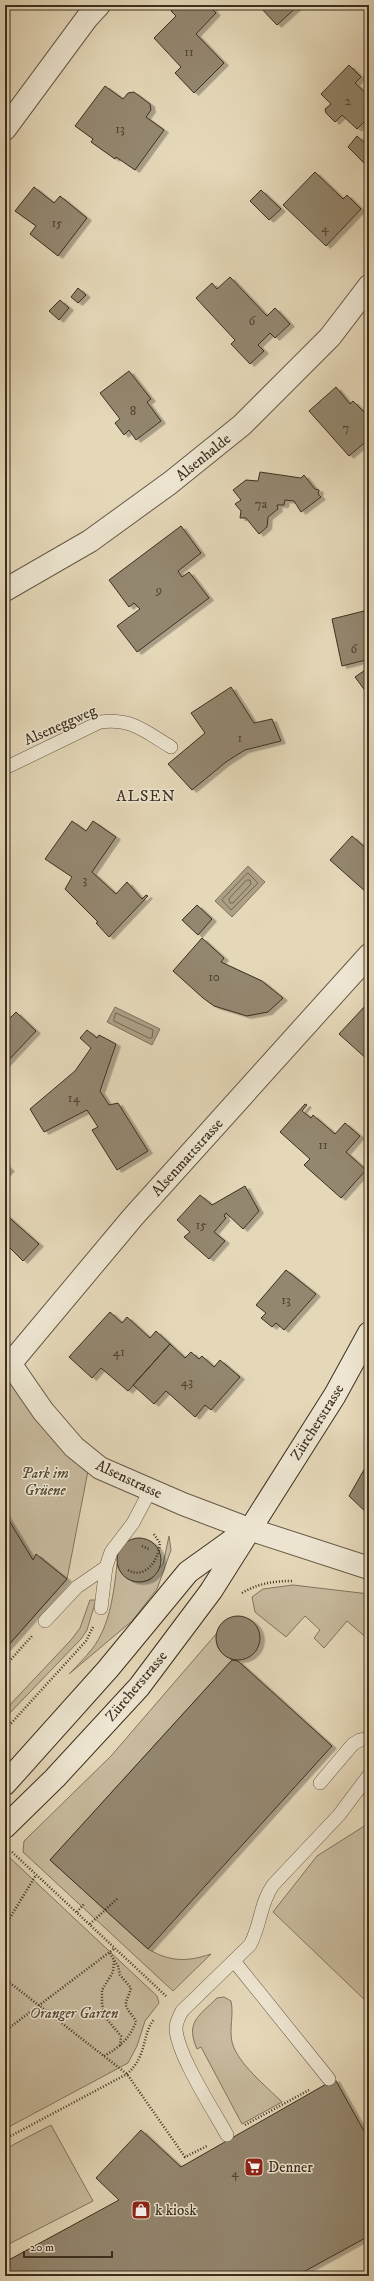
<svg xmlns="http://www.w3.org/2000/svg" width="374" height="2281" font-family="'IM FELL DW Pica',serif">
<defs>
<filter id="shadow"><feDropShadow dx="4.5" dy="2.5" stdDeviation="0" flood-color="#0004"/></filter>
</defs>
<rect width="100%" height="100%" fill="#e5d8b9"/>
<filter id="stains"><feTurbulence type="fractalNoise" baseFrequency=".005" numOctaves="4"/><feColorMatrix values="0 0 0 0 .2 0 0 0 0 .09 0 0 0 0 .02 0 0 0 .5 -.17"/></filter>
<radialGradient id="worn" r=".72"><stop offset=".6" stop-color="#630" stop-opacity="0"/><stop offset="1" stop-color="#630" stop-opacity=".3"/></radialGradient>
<path fill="#c8bb9f" stroke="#82755f" d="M 5,1370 L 88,1471 L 67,1579 L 5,1649 Z
M 169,1536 L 171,1550 L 157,1589 L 132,1621 L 69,1674 C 77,1666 85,1658 92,1649 C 110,1626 114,1592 117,1564 C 123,1579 134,1585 150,1580 L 163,1564 Z
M 293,1585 L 369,1594 L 369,1640 L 347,1621 L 324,1648 L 314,1638 L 320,1630 L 305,1616 L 286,1637 L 255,1612 L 252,1597 L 263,1589 Z
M 90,1600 L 96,1600 L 87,1630 L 81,1639 L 5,1718 L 5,1710 L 71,1640 L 80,1628 Z
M 216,1634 L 218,1648 L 232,1660 L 50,1860 L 148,1949 C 170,1962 187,1962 211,1954 L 173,1991 L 23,1852 L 24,1841 L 111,1756 Z
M 369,1823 L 369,2004 L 273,1912 L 317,1856 Z
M 9,1857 L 157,1996 L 159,2003 L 145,2021 L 137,2046 L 128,2063 L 5,2129 L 5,1860 Z
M 224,1997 L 231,2001 C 234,2015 229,2028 232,2042 C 237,2063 267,2087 282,2102 L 242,2124 L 201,2047 L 197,2049 C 185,2022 199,2016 217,1998 Z
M 51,2125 L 93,2201 L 5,2246 L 5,2149 Z"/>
<path fill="#ac9f85" stroke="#7f725c" d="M 248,866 L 265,882 L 232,917 L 215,901 Z
M 115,1007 L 160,1029 L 152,1045 L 107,1022 Z"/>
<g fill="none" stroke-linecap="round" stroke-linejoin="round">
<path stroke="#746752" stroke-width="1" d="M 248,873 L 258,883 L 231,910 L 222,900 Z
M 247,880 L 250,880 L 251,884 L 233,903 L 230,903 L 229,899 Z
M 116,1013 L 153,1030 L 152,1038 L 149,1038 L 114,1021 Z"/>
</g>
<path fill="#94876f" stroke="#3c2f1f" filter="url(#shadow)" d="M 178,5 L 208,5 L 213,7 L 213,10 L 216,13 L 196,34 L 224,63 L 194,93 L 175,73 L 181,67 L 154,38 L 176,16 L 171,11 Z
M 258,5 L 299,5 L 277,25 Z
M 349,65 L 361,77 L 355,83 L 369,96 L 369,117 L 357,129 L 342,115 L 335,122 L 326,113 L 325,109 L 331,104 L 321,94 Z
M 105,86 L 123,99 L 128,93 L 134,92 L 150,104 L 151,110 L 146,117 L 164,130 L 135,170 L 116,157 L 115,159 L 91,142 L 93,139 L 75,126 Z
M 357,136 L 369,147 L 369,163 L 367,166 L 348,147 Z
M 315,172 L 343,199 L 347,195 L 361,209 L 326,246 L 283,205 Z
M 34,187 L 54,203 L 60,196 L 87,218 L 58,256 L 30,234 L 36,226 L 15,211 Z
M 261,190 L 281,209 L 269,220 L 250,201 Z
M 230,277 L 267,316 L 275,308 L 290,324 L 275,338 L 270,333 L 258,345 L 264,351 L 250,364 L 231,344 L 235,340 L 196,298 L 212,283 L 217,289 Z
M 78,288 L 86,295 L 78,303 L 71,297 Z
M 60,300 L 69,308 L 59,320 L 49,311 Z
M 129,371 L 151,399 L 147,402 L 161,421 L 136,440 L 129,430 L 124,435 L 115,423 L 120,419 L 100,393 Z
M 336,387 L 350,404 L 353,401 L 368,416 L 369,415 L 369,439 L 349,456 L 309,411 Z
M 260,472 L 301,478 L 304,475 L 315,489 L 319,490 L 318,494 L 321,497 L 301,512 L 294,501 L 285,500 L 284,505 L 277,505 L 278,509 L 268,517 L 267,527 L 259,534 L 246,518 L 240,518 L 241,511 L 235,504 L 241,500 L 233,490 L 246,480 L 258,481 Z
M 181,526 L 201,553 L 178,571 L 182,577 L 189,572 L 209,598 L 137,652 L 117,626 L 140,609 L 134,603 L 129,607 L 109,580 Z
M 364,611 L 369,636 L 369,696 L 355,677 L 368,668 L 366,660 L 342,666 L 332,619 Z
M 231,687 L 254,723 L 272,719 L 281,741 L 245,750 L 226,762 L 192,790 L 168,764 L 205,733 L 191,713 Z
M 72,821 L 86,831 L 93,821 L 116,837 L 92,872 L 116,894 L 127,882 L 142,899 L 146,895 L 148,896 L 109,937 L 96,923 L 98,922 L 65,889 L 72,877 L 45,859 Z
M 352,836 L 369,851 L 369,889 L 366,892 L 330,860 Z
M 197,905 L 212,919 L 198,935 L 182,920 Z
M 202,938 L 224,958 L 221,962 L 262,981 L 283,998 L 268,1012 L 247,1016 L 214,1006 L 203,998 L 173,971 Z
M 365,1006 L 369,1009 L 369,1061 L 339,1034 Z
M 16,1012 L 36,1031 L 5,1064 L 5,1023 Z
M 87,1030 L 97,1038 L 99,1035 L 116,1044 L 100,1091 L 109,1105 L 118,1103 L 148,1151 L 117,1170 L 92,1130 L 98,1127 L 87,1110 L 44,1132 L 30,1109 L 75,1071 L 91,1048 L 80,1038 Z
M 305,1104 L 307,1105 L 302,1111 L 311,1118 L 313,1115 L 335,1134 L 345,1123 L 360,1136 L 346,1152 L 366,1170 L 341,1198 L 304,1165 L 310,1159 L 280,1132 Z
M 5,1164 L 10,1169 L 5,1174 Z
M 245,1186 L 259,1211 L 243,1229 L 226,1213 L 224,1216 L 226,1218 L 214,1232 L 225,1241 L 209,1259 L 184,1237 L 190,1232 L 177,1220 L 200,1195 L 212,1205 Z
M 5,1214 L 39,1244 L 23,1261 L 5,1243 Z
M 286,1270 L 316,1294 L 284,1330 L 276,1323 L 272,1327 L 261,1318 L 266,1313 L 256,1305 Z
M 110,1312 L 122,1323 L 127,1317 L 150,1338 L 156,1331 L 170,1344 L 128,1391 L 101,1368 L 92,1378 L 69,1357 Z
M 170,1344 L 185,1358 L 191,1352 L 199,1359 L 202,1356 L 214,1367 L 220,1360 L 240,1377 L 211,1410 L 205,1405 L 195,1417 L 166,1391 L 154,1404 L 133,1385 Z
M 369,1461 L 369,1515 L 349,1496 Z
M 5,1514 L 33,1560 L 36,1554 L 67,1579 L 5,1649 Z
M117 1560a22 22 0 1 1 44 0a22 22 0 1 1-44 0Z
M216 1638a22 22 0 1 1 44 0a22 22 0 1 1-44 0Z
M 232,1660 L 238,1661 L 332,1746 L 148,1949 L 50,1860 Z
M 335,2079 L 364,2131 L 369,2128 L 369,2236 L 296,2276 L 5,2276 L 5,2262 L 119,2200 L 96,2178 L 141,2130 L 181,2167 Z"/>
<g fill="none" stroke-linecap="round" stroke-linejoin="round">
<defs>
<path id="lane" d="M 5,768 L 100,722 C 132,718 144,731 171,747
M 101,1608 L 106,1567 L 111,1552 L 133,1523 L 151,1489
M 45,1621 L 77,1587 L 106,1567
M 320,1783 L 353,1744 L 360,1740 L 369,1738
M 234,1961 L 329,2079
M 227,2135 C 214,2111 176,2053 176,2028 C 176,2022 179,2017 182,2011 L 250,1945 C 261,1925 260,1903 273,1885 L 339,1815 L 369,1775"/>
<path id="street" d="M 5,129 L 87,18 L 99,5
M 5,590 L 90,541 L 170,483 L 242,425 L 330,337 L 369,286
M 5,1356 L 43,1411 L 74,1447 L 100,1468 L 183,1504 L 249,1529 L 369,1568
M 10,1364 L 133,1217 L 369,955"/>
<path id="secondary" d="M 5,1784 L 108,1669 L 188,1572 L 241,1534
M 5,1827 L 55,1778 L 139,1687 L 211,1591 L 335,1395 L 369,1333"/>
</defs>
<use href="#lane" stroke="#665946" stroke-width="14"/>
<use href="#street" stroke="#665946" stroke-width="24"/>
<use href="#secondary" stroke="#3c2f1f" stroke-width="24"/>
<path stroke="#3c2f1f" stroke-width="2.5" stroke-dasharray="1 2" stroke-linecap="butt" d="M 142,1546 L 149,1549
M 128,1570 C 145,1580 159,1560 160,1543 L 153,1533
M 242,1593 C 259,1583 274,1581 293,1581
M 5,1666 L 32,1636
M 5,1730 L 86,1641 L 93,1627
M 12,1852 L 166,1996
M 77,1912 L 84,1904
M 90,1924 L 118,1898
M 5,1926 L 36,1875
M 114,1961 L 113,1972 L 102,1990 L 102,2004 L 105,2017 L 121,2036 L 120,2046
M 5,1979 L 127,2074 L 185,2157 L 207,2146
M 5,2031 L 115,1948
M 104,2056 C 120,2047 129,2039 136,2022 C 134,2016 125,2009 126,2003 C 127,1998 130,1993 131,1988 L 120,1975 L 118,1966 L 109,1952
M 245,2125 L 309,2090
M 5,2139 L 127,2074 C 148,2055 141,2037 154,2019"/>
<use href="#lane" stroke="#eee6d2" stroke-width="13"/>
<use href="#street" stroke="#eee6d2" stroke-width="22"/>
<use href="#secondary" stroke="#eee6d2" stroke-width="22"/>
</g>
<defs>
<symbol id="supermarket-square" viewBox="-11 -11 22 22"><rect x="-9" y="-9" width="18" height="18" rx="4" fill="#8f2418" stroke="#eee6d2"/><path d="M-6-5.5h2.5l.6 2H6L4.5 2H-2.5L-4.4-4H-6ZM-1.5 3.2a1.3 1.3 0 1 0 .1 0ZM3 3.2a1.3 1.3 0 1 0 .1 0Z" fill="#fff"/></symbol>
<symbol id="shop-square" viewBox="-11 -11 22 22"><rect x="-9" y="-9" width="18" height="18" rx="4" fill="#8f2418" stroke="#eee6d2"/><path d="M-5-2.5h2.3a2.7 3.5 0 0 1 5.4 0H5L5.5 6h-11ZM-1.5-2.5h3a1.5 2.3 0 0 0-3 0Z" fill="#fff"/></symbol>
</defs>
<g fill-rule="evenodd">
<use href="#supermarket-square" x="243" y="2156" width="22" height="22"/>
<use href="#shop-square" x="130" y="2199" width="22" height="22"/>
</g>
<g text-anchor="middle" stroke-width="3" stroke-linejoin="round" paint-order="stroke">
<g font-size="13" fill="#524533">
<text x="189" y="56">11</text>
<text x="348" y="105">2</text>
<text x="120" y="133">13</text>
<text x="57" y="227">15</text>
<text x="325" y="232">4</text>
<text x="252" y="325">6</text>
<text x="133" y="415">8</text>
<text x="346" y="432">7</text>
<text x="261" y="508">7a</text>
<text x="159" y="594">9</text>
<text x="354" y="653">6</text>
<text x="240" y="742">1</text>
<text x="85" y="884">3</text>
<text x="214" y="981">10</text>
<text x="74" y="1102">14</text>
<text x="323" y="1149">11</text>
<text x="201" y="1229">15</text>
<text x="286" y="1304">13</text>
<text x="119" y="1356">41</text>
<text x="187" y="1386">43</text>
<text x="235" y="2177">4</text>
</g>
<g font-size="15" fill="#3c2f1f" stroke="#eee6d2">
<text transform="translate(203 457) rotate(-39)" y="5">Alsenhalde</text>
<text transform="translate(60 725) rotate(-24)" y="5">Alseneggweg</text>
<text transform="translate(187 1157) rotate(-48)" y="5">Alsenmattstrasse</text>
<text transform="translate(317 1422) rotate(-58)" y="5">Zürcherstrasse</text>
<text transform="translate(129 1479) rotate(25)" y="5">Alsenstrasse</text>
<text transform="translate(136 1686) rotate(-50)" y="5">Zürcherstrasse</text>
</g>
<g font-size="15" font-style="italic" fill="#584b39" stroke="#eee6d2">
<text x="45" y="1478">Park im<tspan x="45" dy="17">Grüene</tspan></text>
<text x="74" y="2018">Oranger Garten</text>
</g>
<g font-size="15" fill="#3c2f1f" stroke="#eee6d2" text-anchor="start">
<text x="268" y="2172">Denner</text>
<text x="155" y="2215">k kiosk</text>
</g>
<g font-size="16" letter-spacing="1" fill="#3c2f1f" stroke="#eee6d2">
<text x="146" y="801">ALSEN</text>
</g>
</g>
<rect width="374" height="2281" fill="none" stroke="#e5d8b9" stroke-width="20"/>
<rect x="6" y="6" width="362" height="2269" fill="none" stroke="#3c2f1f" stroke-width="2"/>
<rect x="10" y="10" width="354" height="2261" fill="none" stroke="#3c2f1f"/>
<path d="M24 2251v6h88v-6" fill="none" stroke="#3c2f1f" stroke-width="2"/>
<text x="30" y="2251" font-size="12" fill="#3c2f1f" stroke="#eee6d2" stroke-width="3" paint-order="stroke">20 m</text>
<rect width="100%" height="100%" filter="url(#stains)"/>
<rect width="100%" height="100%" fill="url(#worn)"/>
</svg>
